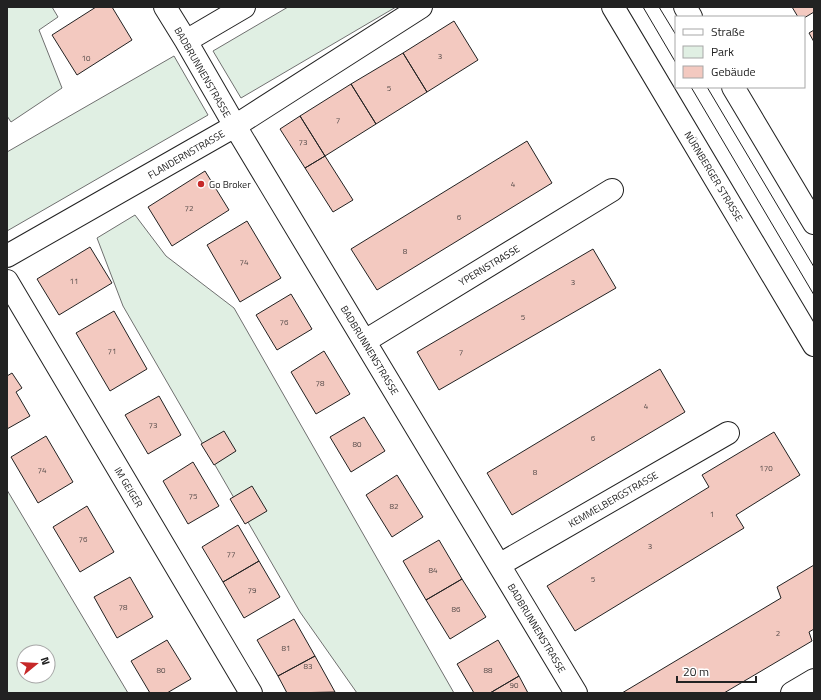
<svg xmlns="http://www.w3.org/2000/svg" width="821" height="700" font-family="'Titillium Web',sans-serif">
<rect width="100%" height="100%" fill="#fff"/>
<path fill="#e0efe3" stroke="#6f6f6f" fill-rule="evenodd" d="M 7,7 L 52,7 L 58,17 L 39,30 L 62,88 L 11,122 L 7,116 Z
M 288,7 L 396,7 L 241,98 L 213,51 Z
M 174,56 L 208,115 L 7,231 L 7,152 Z
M 135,215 L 166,256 L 234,308 L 454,693 L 357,693 L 300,612 L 123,306 L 97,238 Z
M 7,490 L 128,693 L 7,693 ZM 24,652 L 48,652 L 48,676 L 24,676 Z"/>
<path fill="#f3c9c0" stroke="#222" d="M 96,7 L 112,7 L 132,40 L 77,75 L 52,35 Z
M 792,7 L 814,7 L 814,12 L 804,18 L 804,17 L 798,17 Z
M 454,21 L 478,60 L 427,92 L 403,53 Z
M 814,30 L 814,42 L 809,33 Z
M 403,53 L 427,92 L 376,124 L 351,84 Z
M 351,84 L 376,124 L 325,156 L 300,116 Z
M 300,116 L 325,156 L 305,168 L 280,129 Z
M 527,141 L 552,183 L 377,290 L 351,249 Z
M 325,156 L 353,200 L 333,212 L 305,168 Z
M 205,171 L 229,210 L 172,246 L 148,207 Z
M 247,221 L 281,278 L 240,302 L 207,245 Z
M 90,247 L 112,283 L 59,315 L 37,279 Z
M 593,249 L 616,288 L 439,390 L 417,352 Z
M 291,294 L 312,329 L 277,350 L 256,315 Z
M 114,311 L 147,369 L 110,391 L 76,333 Z
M 324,351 L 350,394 L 316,414 L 291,372 Z
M 660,369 L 685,412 L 512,515 L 487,473 Z
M 12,373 L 22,388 L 16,392 L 30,416 L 7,429 L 7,376 Z
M 159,396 L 181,435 L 148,454 L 125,415 Z
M 364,417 L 385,451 L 351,472 L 330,437 Z
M 224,431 L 236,451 L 214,465 L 201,444 Z
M 774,432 L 800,475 L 736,515 L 744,528 L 575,631 L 547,586 L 709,487 L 702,475 Z
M 46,436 L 73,482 L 38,503 L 11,457 Z
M 193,462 L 219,506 L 188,524 L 163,481 Z
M 397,475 L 423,517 L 392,537 L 366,495 Z
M 252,486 L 267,511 L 245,524 L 230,499 Z
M 87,506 L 114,552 L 80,572 L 53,527 Z
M 238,525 L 259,561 L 223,582 L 202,547 Z
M 439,540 L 462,579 L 426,600 L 403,561 Z
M 259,561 L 280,597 L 244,618 L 223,582 Z
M 814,565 L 814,629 L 809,632 L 812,641 L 724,693 L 622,693 L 781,598 L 777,587 Z
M 130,577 L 153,617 L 117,638 L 94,597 Z
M 462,579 L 486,617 L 450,639 L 426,600 Z
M 294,619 L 315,656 L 278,676 L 257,640 Z
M 167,640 L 191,679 L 167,693 L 150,693 L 131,661 Z
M 498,640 L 519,676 L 490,693 L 474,693 L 457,664 Z
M 315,656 L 335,692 L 287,693 L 278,676 Z
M 519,676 L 528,693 L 490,693 Z"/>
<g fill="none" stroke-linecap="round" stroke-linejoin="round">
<defs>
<path id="street" d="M 165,7 L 186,41 L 235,126 L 576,693
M 186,41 L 244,7
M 7,256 L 235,126 L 421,7
M 7,281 L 251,693
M 365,341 L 612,190
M 499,565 L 728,433
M 792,693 L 814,680"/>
<path id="secondary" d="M 613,7 L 814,345
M 685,7 L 691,17
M 733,87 L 814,223"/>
</defs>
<use href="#street" stroke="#222" stroke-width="24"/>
<use href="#secondary" stroke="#222" stroke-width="24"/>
<use href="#street" stroke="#fff" stroke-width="22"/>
<use href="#secondary" stroke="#fff" stroke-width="22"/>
<path stroke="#222" stroke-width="1" d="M 643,7 L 676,63
M 659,7 L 676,35
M 691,87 L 814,295
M 707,87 L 814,267"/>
</g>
<circle fill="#c62828" stroke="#fff" stroke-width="1.5" cx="201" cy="184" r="4"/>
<g text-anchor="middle" stroke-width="3" stroke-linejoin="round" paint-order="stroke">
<g font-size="8" fill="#564c4a">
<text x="440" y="59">3</text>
<text x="86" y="61">10</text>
<text x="389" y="91">5</text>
<text x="338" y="123">7</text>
<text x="303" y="145">73</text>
<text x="513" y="187">4</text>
<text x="189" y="211">72</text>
<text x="459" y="220">6</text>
<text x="405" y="254">8</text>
<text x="244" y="265">74</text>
<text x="74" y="284">11</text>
<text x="573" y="285">3</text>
<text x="523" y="320">5</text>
<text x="284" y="325">76</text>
<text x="112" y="354">71</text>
<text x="461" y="355">7</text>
<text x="320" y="386">78</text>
<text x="646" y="409">4</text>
<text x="153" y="428">73</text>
<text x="593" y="441">6</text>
<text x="357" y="447">80</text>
<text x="766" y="471">170</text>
<text x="42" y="473">74</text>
<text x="535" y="475">8</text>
<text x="193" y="499">75</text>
<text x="394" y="509">82</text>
<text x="712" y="517">1</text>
<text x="83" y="542">76</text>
<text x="650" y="549">3</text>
<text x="231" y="557">77</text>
<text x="433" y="573">84</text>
<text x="593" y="582">5</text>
<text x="252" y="593">79</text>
<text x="123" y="610">78</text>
<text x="456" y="612">86</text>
<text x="778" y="636">2</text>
<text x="286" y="651">81</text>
<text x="308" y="669">83</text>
<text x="161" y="673">80</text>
<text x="488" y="673">88</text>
<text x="514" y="688">90</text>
</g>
<g font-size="10" fill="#222" stroke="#fff">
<text transform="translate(203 72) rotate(60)" y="4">BADBRUNNENSTRASSE</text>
<text transform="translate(186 154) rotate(-30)" y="4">FLANDERNSTRASSE</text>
<text transform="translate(714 176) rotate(59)" y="4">NÜRNBERGER STRASSE</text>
<text transform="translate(489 265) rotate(-31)" y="4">YPERNSTRASSE</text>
<text transform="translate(370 350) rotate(59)" y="4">BADBRUNNENSTRASSE</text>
<text transform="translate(129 487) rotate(59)" y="4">IM GEIGER</text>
<text transform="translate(613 499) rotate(-30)" y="4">KEMMELBERGSTRASSE</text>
<text transform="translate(537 628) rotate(59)" y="4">BADBRUNNENSTRASSE</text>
</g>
<g font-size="10" fill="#222" stroke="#fff" text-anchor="start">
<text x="209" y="188">Go Broker</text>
</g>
</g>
<rect width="821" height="700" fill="none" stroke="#222222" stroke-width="16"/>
<rect x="675" y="16" width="130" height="72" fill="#ffffff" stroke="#a7a7a7"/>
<rect x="683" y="29" width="20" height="6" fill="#ffffff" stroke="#a7a7a7"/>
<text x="711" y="36" font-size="12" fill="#222222">Straße</text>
<rect x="683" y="46" width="20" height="12" fill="#e0efe3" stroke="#a7a7a7"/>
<text x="711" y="56" font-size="12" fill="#222222">Park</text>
<rect x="683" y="66" width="20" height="12" fill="#f3c9c0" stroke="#a7a7a7"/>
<text x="711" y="76" font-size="12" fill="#222222">Gebäude</text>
<g transform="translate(36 664) rotate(72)"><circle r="19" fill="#ffffff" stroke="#a7a7a7"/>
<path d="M0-3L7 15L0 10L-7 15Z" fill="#c62828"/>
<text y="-6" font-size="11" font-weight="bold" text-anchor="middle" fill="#222222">N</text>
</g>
<path d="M677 676v6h79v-6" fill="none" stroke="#222222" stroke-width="2"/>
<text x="683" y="676" font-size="12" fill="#222222" stroke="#ffffff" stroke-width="3" paint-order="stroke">20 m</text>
</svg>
